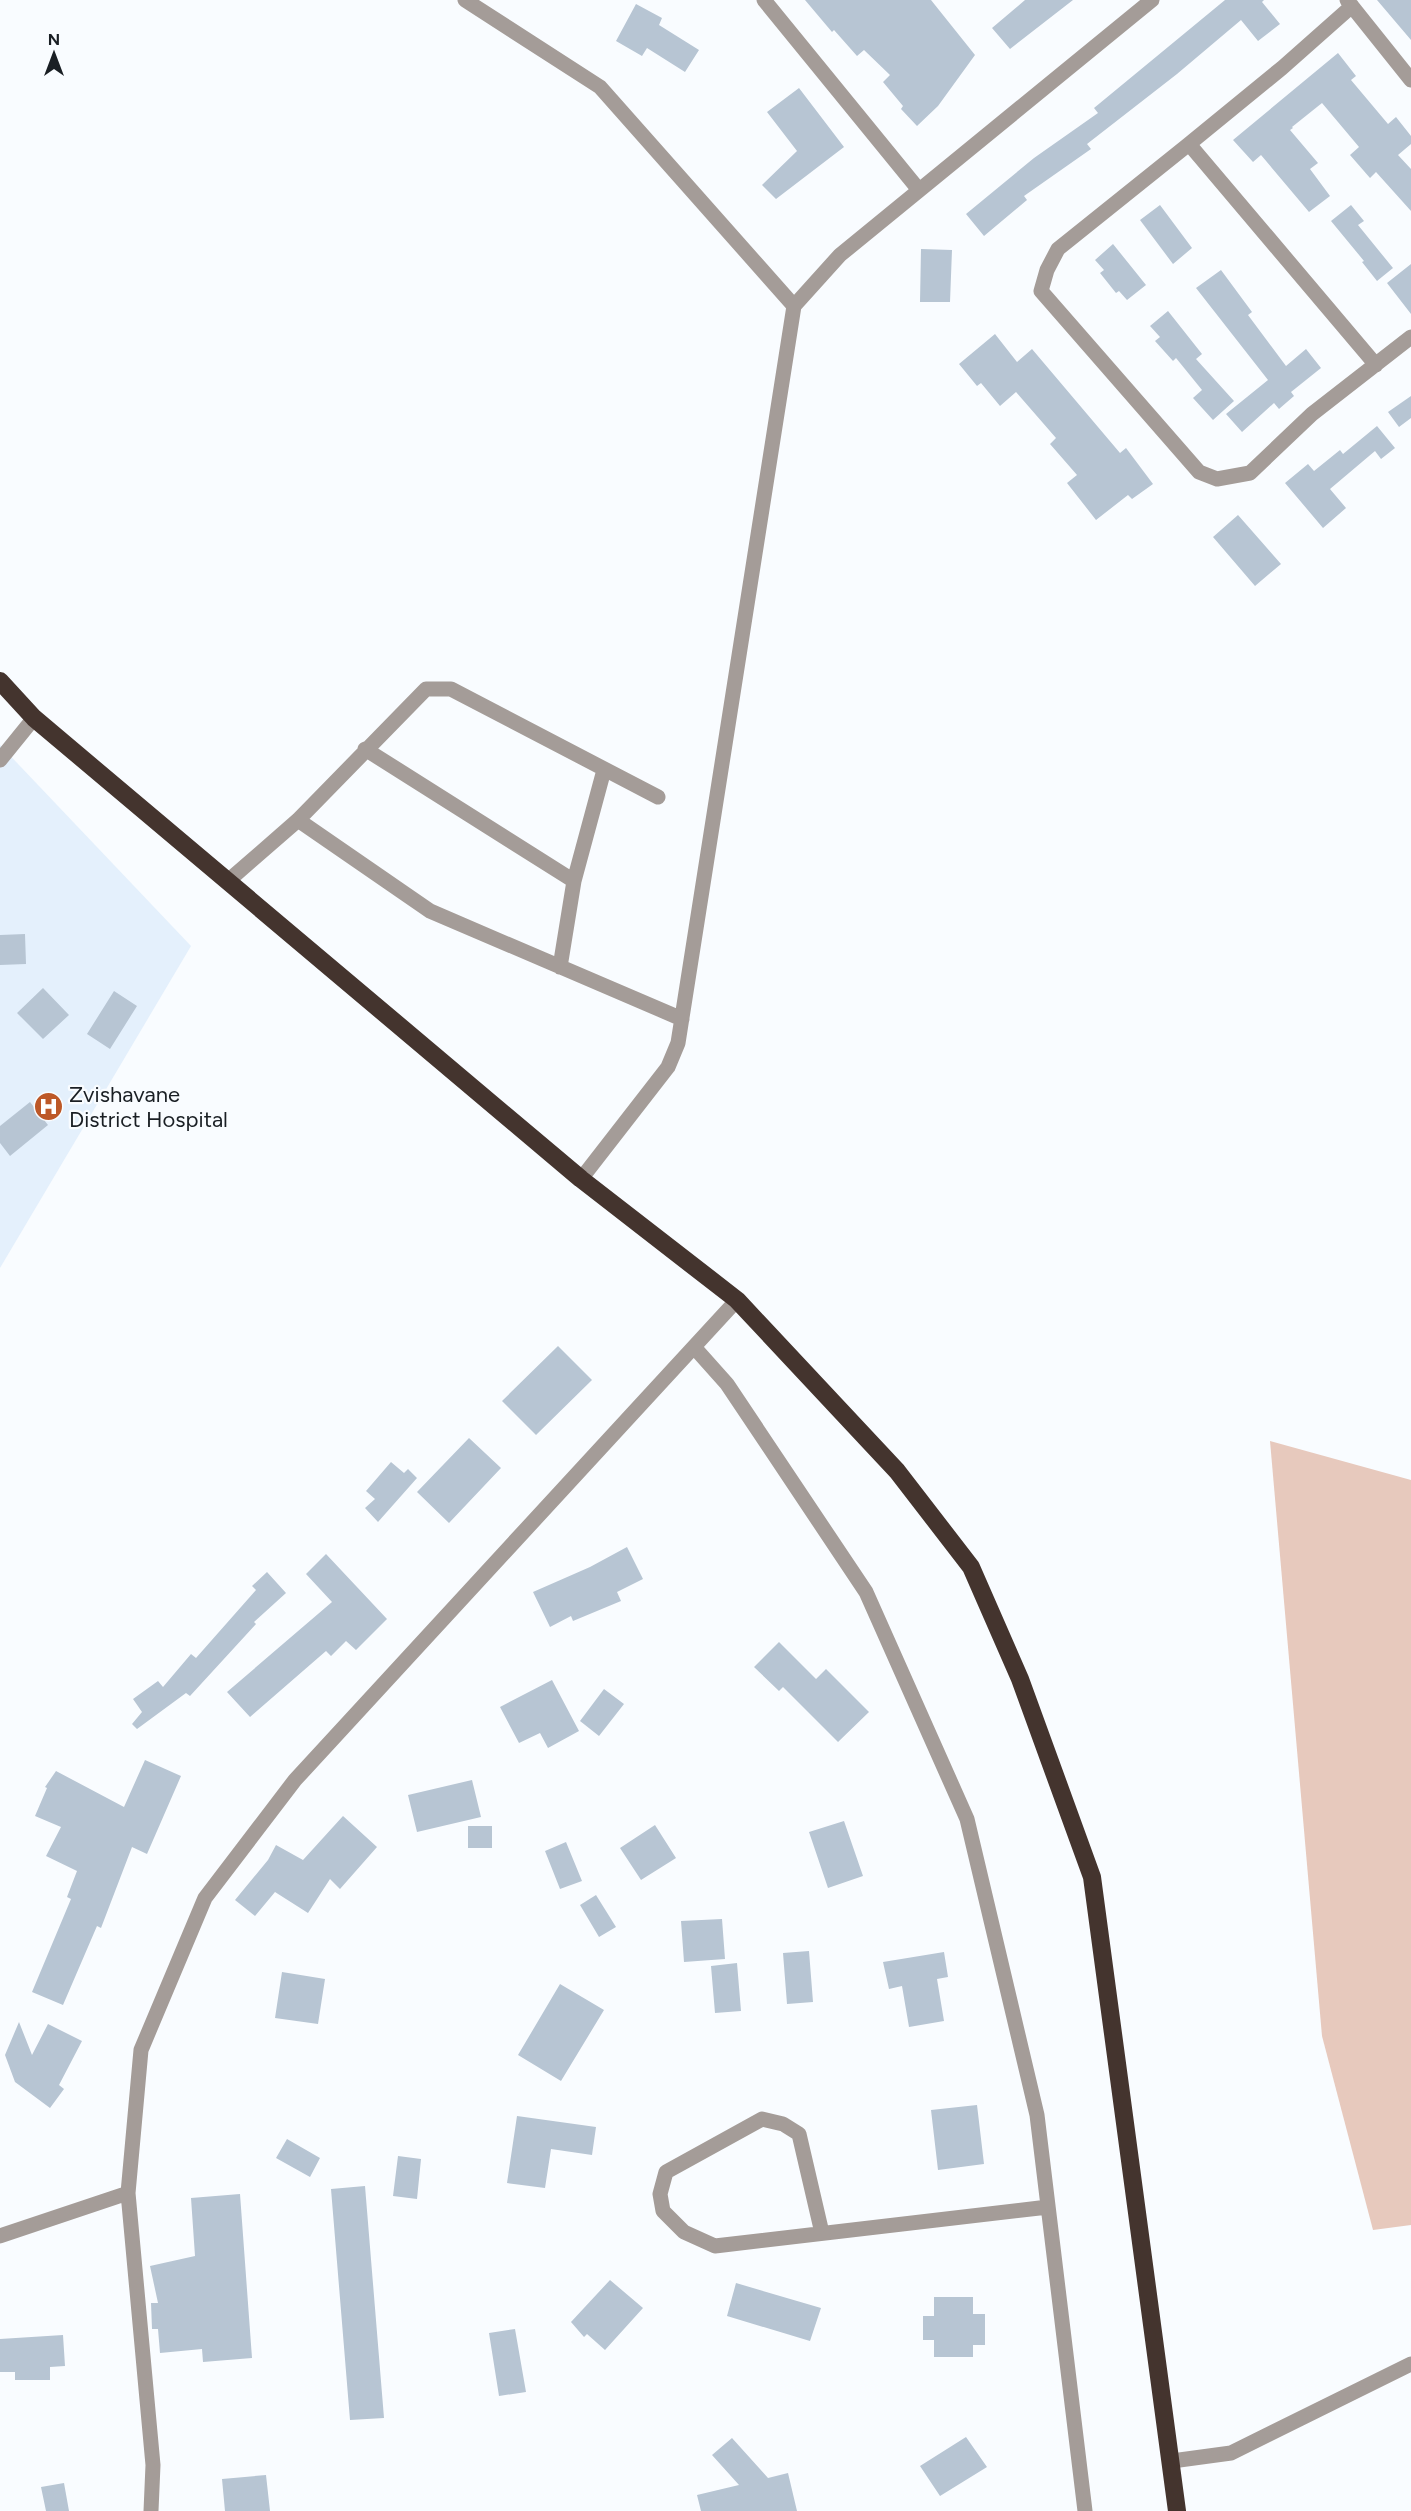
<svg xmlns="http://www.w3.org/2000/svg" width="1411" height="2511" font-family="Figtree,sans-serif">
<rect width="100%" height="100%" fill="#f9fcff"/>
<path fill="#e4f0fc" d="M 0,745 L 191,946 L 0,1268 Z"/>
<path fill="#e7c9bd" d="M 1270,1441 L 1411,1480 L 1411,2225 L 1373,2230 L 1322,2036 Z"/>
<path fill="#b7c5d3" d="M 805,0 L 931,0 L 975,55 L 938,106 L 917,126 L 901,109 L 903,106 L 883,82 L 890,75 L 864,50 L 857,56 L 834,30 L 832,32 Z
M 1025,0 L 1073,0 L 1010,49 L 992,28 Z
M 1225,0 L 1264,0 L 1262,2 L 1280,24 L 1258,41 L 1241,20 L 1177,74 L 1087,144 L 1091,149 L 1024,196 L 1027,200 L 984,236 L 966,214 L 1034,158 L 1098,113 L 1094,108 Z
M 1377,0 L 1411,0 L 1411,40 Z
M 636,4 L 662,18 L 659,25 L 699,50 L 685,72 L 647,48 L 642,56 L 616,41 Z
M 1338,53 L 1356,76 L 1351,80 L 1388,124 L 1396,117 L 1411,136 L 1411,144 L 1398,155 L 1411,169 L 1411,211 L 1376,172 L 1370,178 L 1350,155 L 1359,147 L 1322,103 L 1292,127 L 1293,128 L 1290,130 L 1318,163 L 1310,169 L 1330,196 L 1309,212 L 1261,155 L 1253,162 L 1233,140 Z
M 799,88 L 844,147 L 776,199 L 762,185 L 797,151 L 767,112 Z
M 1160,205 L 1192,248 L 1173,264 L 1140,220 Z
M 1351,205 L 1364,221 L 1358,225 L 1393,268 L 1377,281 L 1362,262 L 1364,261 L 1331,221 Z
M 1113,244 L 1146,285 L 1127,300 L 1119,291 L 1116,293 L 1100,273 L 1104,270 L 1095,260 Z
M 921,249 L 952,250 L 950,302 L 920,302 Z
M 1411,264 L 1411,314 L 1387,283 Z
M 1221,270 L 1252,312 L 1248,315 L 1286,366 L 1306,349 L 1321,368 L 1291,392 L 1294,396 L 1279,409 L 1274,403 L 1242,432 L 1226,414 L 1268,380 L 1196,288 Z
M 1168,311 L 1202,354 L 1196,359 L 1234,401 L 1213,420 L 1193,398 L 1202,390 L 1176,358 L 1173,361 L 1155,341 L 1160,337 L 1150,326 Z
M 995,334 L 1017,362 L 1032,349 L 1120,453 L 1126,448 L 1153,484 L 1132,499 L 1128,495 L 1096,520 L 1067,483 L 1077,475 L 1050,444 L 1056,438 L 1016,392 L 1000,406 L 981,383 L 977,386 L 959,364 Z
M 1411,396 L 1411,418 L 1399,427 L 1388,412 Z
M 1377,426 L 1395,448 L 1381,459 L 1375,451 L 1330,489 L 1346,508 L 1323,528 L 1285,483 L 1308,464 L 1314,471 L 1340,450 L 1343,454 Z
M 1238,515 L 1281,564 L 1255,586 L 1213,537 Z
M 25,934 L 26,964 L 0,965 L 0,935 Z
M 43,988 L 69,1015 L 43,1039 L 17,1013 Z
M 114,991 L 137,1006 L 110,1049 L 87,1034 Z
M 30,1102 L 48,1125 L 10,1156 L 0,1143 L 0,1126 Z
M 558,1346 L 592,1380 L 536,1435 L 502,1401 Z
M 469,1438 L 501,1468 L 449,1523 L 417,1492 Z
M 391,1462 L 404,1473 L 408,1469 L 417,1478 L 378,1522 L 365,1508 L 375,1499 L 366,1491 Z
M 627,1547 L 643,1579 L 617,1592 L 621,1601 L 573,1621 L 571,1616 L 550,1627 L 533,1592 L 590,1567 Z
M 326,1554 L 387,1619 L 356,1650 L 346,1641 L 331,1656 L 326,1651 L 250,1717 L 227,1692 L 332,1602 L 306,1574 Z
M 267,1572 L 286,1593 L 254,1622 L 256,1624 L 190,1696 L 186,1693 L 137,1729 L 132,1724 L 142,1712 L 133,1699 L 158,1681 L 163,1687 L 191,1654 L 196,1658 L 256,1590 L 252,1586 Z
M 779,1642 L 816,1679 L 826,1669 L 869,1712 L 838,1742 L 783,1687 L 779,1691 L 754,1667 Z
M 552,1680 L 579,1731 L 548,1748 L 540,1733 L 519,1743 L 500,1707 Z
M 604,1689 L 624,1704 L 599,1736 L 580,1721 Z
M 145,1760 L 181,1776 L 147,1854 L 132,1847 L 101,1928 L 97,1926 L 63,2005 L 32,1992 L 71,1899 L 67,1897 L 77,1871 L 46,1856 L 61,1827 L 35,1816 L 47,1788 L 45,1787 L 56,1771 L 124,1807 Z
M 472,1780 L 481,1817 L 417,1832 L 408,1795 Z
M 343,1816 L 377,1847 L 340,1889 L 330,1879 L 308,1913 L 275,1892 L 255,1916 L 235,1900 L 268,1860 L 276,1845 L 303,1860 Z
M 844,1821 L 863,1876 L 828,1888 L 809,1832 Z
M 655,1825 L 676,1858 L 641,1880 L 620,1848 Z
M 468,1826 L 492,1826 L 492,1848 L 468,1848 Z
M 566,1842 L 582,1881 L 560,1889 L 545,1851 Z
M 596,1895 L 616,1927 L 599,1937 L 580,1905 Z
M 722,1919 L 725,1959 L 684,1962 L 681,1921 Z
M 809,1951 L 813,2002 L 787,2004 L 783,1953 Z
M 944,1952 L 948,1977 L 937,1979 L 944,2021 L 909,2027 L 902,1986 L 889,1989 L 883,1962 Z
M 737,1963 L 741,2011 L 715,2013 L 711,1966 Z
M 282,1972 L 325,1979 L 318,2024 L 275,2018 Z
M 560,1984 L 604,2010 L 561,2081 L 518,2055 Z
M 19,2022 L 32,2055 L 48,2024 L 82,2041 L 59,2085 L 64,2089 L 50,2108 L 15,2082 L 5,2055 Z
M 977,2105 L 984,2164 L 938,2170 L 931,2110 Z
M 517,2116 L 596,2127 L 592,2155 L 551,2149 L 545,2188 L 507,2183 Z
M 287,2139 L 320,2158 L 310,2177 L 276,2158 Z
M 398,2156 L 421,2159 L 417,2199 L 393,2196 Z
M 365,2186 L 384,2418 L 350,2420 L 331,2189 Z
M 240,2194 L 252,2358 L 203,2362 L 202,2349 L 160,2353 L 158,2329 L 152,2329 L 151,2303 L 158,2303 L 150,2266 L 195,2256 L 191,2198 Z
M 610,2280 L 643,2308 L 605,2350 L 587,2334 L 584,2337 L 571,2322 Z
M 736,2283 L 821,2308 L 810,2341 L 727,2316 Z
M 934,2297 L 973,2297 L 973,2314 L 985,2314 L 985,2345 L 973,2345 L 973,2357 L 934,2357 L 934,2340 L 923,2340 L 923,2316 L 934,2316 Z
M 515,2329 L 526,2392 L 499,2396 L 489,2333 Z
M 63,2335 L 65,2366 L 50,2367 L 50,2380 L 15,2380 L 15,2372 L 0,2372 L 0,2339 Z
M 966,2437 L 987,2467 L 940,2496 L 920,2466 Z
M 732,2438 L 768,2478 L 788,2473 L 797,2511 L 701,2511 L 697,2495 L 739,2485 L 712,2455 Z
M 266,2475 L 270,2511 L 225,2511 L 222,2479 Z
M 64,2483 L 69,2511 L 46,2511 L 41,2487 Z"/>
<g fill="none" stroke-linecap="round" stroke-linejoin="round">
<path stroke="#a49c98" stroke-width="15" d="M 465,0 L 600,87 L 794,306
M 764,0 L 919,190
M 1347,0 L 1411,80
M 1352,6 L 1282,68 L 1189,144 L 1376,365
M 1189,144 L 1058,249 L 1047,270 L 1041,291 L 1199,472 L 1217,479 L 1250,473 L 1312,414 L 1411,337
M 365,749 L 574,881
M 0,760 L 34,718
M 298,820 L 430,911 L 682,1019
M 228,881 L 298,820 L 426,689 L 451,689 L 658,797
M 560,967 L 574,881 L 604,770
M 581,1179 L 668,1067 L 678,1043 L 794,306 L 840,255 L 1152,0
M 694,1347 L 727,1384 L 866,1592 L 967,1819 L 1037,2115 L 1085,2511
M 822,2233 L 799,2134 L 783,2124 L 762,2119 L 666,2172 L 660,2194 L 663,2211 L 684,2232 L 715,2246 L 1048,2207
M 0,2236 L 128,2193
M 1172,2461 L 1231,2453 L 1411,2364
M 151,2511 L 153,2465 L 128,2193 L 141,2050 L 205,1898 L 295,1780 L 737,1300"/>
<path stroke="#44342e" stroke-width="18" d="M 0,681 L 34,718 L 581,1179 L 737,1300 L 897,1471 L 971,1567 L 1020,1679 L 1092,1877 L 1177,2511"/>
</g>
<defs>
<symbol id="hospital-disc" viewBox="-11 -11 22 22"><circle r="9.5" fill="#bd5827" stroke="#f9fcff"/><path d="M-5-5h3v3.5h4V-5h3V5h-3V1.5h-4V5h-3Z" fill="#fff"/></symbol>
</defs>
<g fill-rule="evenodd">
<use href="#hospital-disc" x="32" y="1090" width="33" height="33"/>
</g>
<g text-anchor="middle" stroke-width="4.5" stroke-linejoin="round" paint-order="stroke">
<g font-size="22" fill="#1a1f24" stroke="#f9fcff" text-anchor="start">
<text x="69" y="1102">Zvishavane<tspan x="69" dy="25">District Hospital</tspan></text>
</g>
</g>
<g transform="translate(54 54)" stroke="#f9fcff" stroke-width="4.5" paint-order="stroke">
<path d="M0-4.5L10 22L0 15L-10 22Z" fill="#1a1f24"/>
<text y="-9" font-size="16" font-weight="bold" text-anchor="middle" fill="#1a1f24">N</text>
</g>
</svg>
